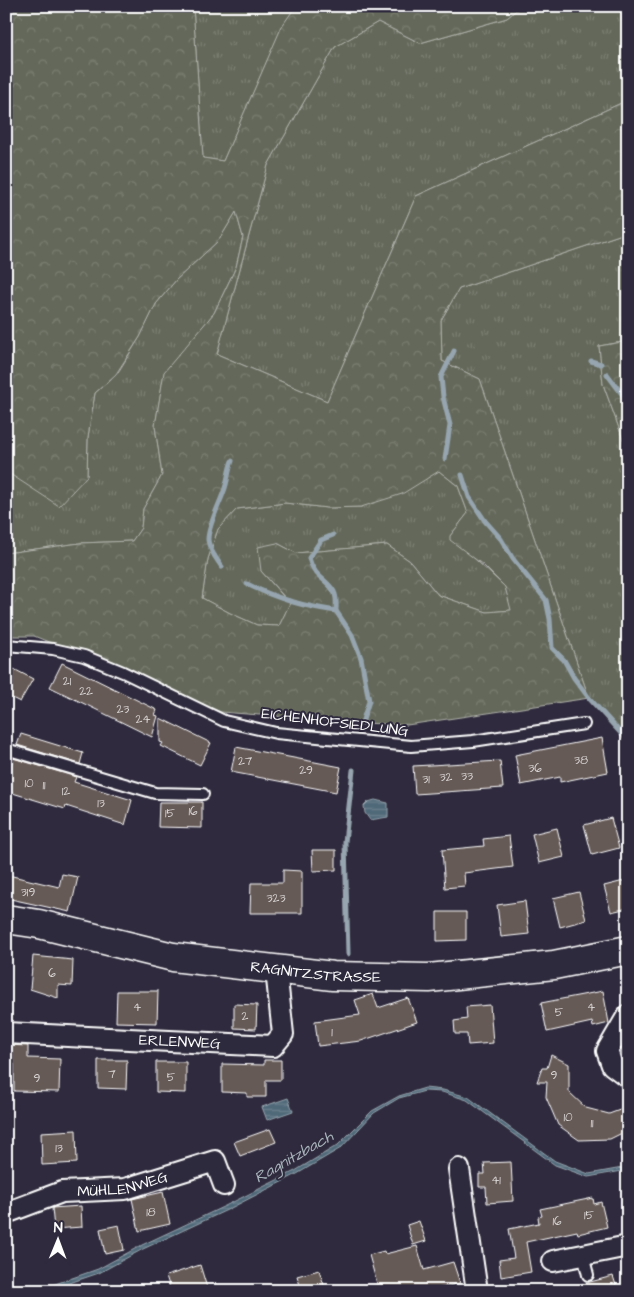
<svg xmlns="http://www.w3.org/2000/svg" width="634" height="1297" font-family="'Architects Daughter',sans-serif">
<defs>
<pattern id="grass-tufts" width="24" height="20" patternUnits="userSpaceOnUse" patternTransform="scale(1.25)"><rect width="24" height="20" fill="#64685a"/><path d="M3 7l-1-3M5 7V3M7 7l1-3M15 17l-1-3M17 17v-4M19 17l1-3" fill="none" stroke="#7b7f73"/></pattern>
<pattern id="forest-crowns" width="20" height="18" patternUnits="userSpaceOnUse" patternTransform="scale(1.25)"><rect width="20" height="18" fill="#64685a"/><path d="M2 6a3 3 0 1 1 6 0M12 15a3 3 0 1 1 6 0" fill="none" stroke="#7b7f73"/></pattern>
<pattern id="water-rules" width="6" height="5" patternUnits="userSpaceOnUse" patternTransform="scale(1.25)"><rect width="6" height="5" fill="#506979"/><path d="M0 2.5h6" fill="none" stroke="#6a808d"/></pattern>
</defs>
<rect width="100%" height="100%" fill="#2f2a3d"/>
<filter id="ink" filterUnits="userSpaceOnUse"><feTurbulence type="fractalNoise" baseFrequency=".02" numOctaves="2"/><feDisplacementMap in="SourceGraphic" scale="10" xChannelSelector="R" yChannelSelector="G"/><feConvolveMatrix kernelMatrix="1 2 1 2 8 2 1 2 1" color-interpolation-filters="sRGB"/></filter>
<g filter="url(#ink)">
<path fill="url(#grass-tufts)" stroke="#b2b4ac" d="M 193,6 L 296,6 L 282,27 L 223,161 L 203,158 Z
M 521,6 L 628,6 L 628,100 L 416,196 L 327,401 L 217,354 L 268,165 L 335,47 L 378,22 L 420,43 L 507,18 Z
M 236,212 L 243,237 L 236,267 L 214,313 L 164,373 L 155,426 L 162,475 L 143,509 L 141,528 L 132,541 L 80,543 L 6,553 L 6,475 L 87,476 L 88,437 L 95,393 L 117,374 L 140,337 L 156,304 L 176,280 L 219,240 Z
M 628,232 L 628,341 L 599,346 L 603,384 L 628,453 L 628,741 L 589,698 L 480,379 L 442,361 L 441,320 L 459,289 Z
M 439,471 L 458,486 L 468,513 L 450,536 L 505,587 L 512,610 L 487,612 L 438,595 L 410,561 L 387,545 L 296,553 L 277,543 L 261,571 L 290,604 L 279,626 L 257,625 L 230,613 L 202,598 L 208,559 L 218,529 L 237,509 L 285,503 L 327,508 L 361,507 Z"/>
<path fill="url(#forest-crowns)" stroke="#b2b4ac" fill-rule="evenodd" d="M 6,6 L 193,6 L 203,158 L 223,161 L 282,26 L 296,6 L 521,6 L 507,18 L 420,43 L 378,22 L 335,47 L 268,165 L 217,354 L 327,401 L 416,196 L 628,100 L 628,232 L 459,289 L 441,320 L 442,361 L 480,379 L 589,698 L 407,725 L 362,723 L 221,712 L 34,636 L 6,636 L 6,553 L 80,543 L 132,541 L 141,528 L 143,509 L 162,475 L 155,426 L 164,372 L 214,313 L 236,267 L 243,237 L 236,212 L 219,240 L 176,280 L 156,304 L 140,337 L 116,374 L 95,393 L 88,437 L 87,476 L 59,506 L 10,474 L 6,475 ZM 439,471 L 458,486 L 468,513 L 450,536 L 450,540 L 483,565 L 505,587 L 511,610 L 487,612 L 438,595 L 410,561 L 387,545 L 296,553 L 277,543 L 258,547 L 261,571 L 290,603 L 279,626 L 257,625 L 230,613 L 202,598 L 208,559 L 218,529 L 237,509 L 285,503 L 327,508 L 361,507 L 402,494 Z
M 628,341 L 628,453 L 603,384 L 599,346 Z"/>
<path fill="url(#water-rules)" stroke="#96a5af" d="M 375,800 L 388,803 L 388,817 L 370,820 L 365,813 L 364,806 L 368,802 Z
M 425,1088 L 443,1090 L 468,1097 L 555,1161 L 589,1174 L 628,1167 L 628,1170 L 588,1177 L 555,1165 L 467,1100 L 442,1092 L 425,1091 L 399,1098 L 374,1113 L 341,1148 L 297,1174 L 227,1210 L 143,1249 L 99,1273 L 46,1291 L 35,1291 L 98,1269 L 142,1245 L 225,1206 L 295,1171 L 338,1145 L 372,1111 L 399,1096 Z
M 288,1098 L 293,1111 L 267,1120 L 262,1107 Z"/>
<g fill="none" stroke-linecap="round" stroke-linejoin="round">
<path stroke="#96a5af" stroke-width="5" d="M 591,361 L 601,364
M 607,374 L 628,402
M 445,459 L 450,425 L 443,397 L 441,377 L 454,351
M 462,475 L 469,497 L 485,521 L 501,539 L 513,559 L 546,600 L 550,619 L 552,648 L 564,660 L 574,678 L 589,698 L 628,741
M 333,535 L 321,540 L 309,558 C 314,579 330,580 335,594 C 337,600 336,606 336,611
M 222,567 C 217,560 208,548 208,539 C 208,526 220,503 224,491 C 228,481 228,471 232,461
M 247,584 C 277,599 303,606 336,611 L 352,635 L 361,658 L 369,701 L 362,723
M 348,954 L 345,842 L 353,770"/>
</g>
<path fill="#665a56" stroke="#fff" d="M 62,663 L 157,710 L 155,715 L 158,716 L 152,737 L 50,687 Z
M 6,665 L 33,679 L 20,702 L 6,695 Z
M 160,718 L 211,743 L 200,765 L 161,746 L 163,743 L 160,742 Z
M 21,734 L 83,753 L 80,764 L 17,745 Z
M 602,738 L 608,772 L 560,782 L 560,777 L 521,785 L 515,755 Z
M 236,747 L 341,767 L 336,792 L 231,772 Z
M 13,758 L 76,777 L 74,782 L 132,800 L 125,825 L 66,806 L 65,809 L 6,791 L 6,764 L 11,765 Z
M 500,761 L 503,788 L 415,794 L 413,766 Z
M 159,802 L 202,802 L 202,828 L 158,827 Z
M 611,818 L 619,848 L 592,855 L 584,825 Z
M 557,828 L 564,857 L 539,863 L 532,834 Z
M 509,836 L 513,867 L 464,873 L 465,886 L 445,888 L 442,850 L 484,846 L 483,839 Z
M 312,850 L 336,850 L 336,870 L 313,871 Z
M 283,870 L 302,871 L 302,913 L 250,913 L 251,883 L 283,883 Z
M 62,874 L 78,877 L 70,912 L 6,898 L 8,875 L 59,887 Z
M 628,880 L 628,908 L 611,912 L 604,886 Z
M 579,892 L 586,920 L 560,927 L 553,898 Z
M 525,901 L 529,934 L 501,937 L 497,905 Z
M 437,912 L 466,912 L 466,940 L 437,941 Z
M 33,956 L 73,960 L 72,986 L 58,985 L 58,998 L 30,989 Z
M 117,991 L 158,991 L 157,1023 L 116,1022 Z
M 603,991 L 609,1023 L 593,1027 L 592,1022 L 547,1032 L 541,1003 Z
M 373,994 L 378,1008 L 408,998 L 417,1022 L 361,1041 L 318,1046 L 315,1021 L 360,1015 L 355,1000 Z
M 234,1004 L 257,1005 L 256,1029 L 234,1028 Z
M 490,1005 L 493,1043 L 468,1045 L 467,1034 L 455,1034 L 454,1021 L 467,1019 L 466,1007 Z
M 6,1045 L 28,1046 L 28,1058 L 60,1059 L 59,1092 L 14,1091 L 14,1064 L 6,1064 Z
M 551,1055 L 569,1064 L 569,1092 L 586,1108 L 609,1114 L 628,1107 L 628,1130 L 610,1139 L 579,1140 L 558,1125 L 546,1097 L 547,1082 L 537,1082 L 542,1068 L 547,1068 Z
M 98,1060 L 127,1060 L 126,1089 L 98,1088 Z
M 264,1060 L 281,1060 L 281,1080 L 266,1080 L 266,1097 L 247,1097 L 247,1093 L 222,1092 L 222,1064 L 264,1065 Z
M 156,1062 L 186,1062 L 186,1093 L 156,1092 Z
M 270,1129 L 276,1142 L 240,1156 L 234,1142 Z
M 76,1130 L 77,1163 L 42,1165 L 41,1132 Z
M 511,1162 L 513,1201 L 487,1203 L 486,1187 L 479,1187 L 479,1174 L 485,1174 L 484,1163 Z
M 163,1192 L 170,1224 L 139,1231 L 132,1199 Z
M 593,1198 L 594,1204 L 601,1202 L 607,1227 L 578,1234 L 577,1231 L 526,1242 L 531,1272 L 501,1277 L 499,1260 L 514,1258 L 509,1229 L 539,1223 L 538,1217 L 542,1216 L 540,1209 Z
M 81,1206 L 82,1227 L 54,1229 L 52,1208 Z
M 419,1221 L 426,1241 L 413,1245 L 407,1225 Z
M 119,1225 L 124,1250 L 105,1254 L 100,1229 Z
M 417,1246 L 424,1270 L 453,1262 L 460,1283 L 430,1291 L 379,1291 L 369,1255 L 384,1251 L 385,1254 Z
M 200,1265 L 208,1291 L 171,1291 L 166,1276 Z
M 319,1270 L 326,1291 L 302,1291 L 297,1276 Z
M 613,1276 L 618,1291 L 575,1291 L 575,1286 Z"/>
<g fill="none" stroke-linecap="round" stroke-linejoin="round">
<defs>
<path id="service" d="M 6,645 L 53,649 L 84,656 L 123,672 L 224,721 L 276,733 L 411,746 L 473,741 L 584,724
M 6,749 L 155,793 L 203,794
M 583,1255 L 588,1275"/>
<g id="minor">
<path d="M 628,1015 L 607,1051 L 612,1065 L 628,1077"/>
<path id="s1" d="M 6,1033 L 273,1046 L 283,1034 L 276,970"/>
<path d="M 459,1169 L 477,1291"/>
<path id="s2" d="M 6,1213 L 62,1192 L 125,1189 L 215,1161 L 224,1185"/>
<path d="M 553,1261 L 628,1246"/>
</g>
<g id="secondary">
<path id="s3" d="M 6,919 L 39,924 L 173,957 L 333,976 L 429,978 L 554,965 L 628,950"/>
</g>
</defs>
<use href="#service" stroke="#fff" stroke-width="14"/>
<use href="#minor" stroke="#fff" stroke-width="24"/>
<use href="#secondary" stroke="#fff" stroke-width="31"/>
<use href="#service" stroke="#2f2a3d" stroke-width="10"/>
<use href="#minor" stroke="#2f2a3d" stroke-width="20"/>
<use href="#secondary" stroke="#2f2a3d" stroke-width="28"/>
</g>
</g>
<g text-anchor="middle" stroke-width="4" stroke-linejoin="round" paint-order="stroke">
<g font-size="12" fill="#d9d6d5">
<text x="67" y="685">21</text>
<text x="86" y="695">22</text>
<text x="123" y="713">23</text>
<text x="143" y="723">24</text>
<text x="581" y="764">38</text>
<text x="245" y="765">27</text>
<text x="535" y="772">36</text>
<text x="306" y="774">29</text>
<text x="467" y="780">33</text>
<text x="446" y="781">32</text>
<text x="426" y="783">31</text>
<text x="29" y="787">10</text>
<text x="44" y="789">11</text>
<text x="66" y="795">12</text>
<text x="101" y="807">13</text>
<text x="193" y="815">16</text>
<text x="170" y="817">15</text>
<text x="28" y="896">319</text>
<text x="276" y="902">323</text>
<text x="52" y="977">6</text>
<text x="137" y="1011">4</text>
<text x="591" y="1011">4</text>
<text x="559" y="1016">5</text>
<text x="245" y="1020">2</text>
<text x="332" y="1036">1</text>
<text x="112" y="1078">7</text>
<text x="554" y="1079">9</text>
<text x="171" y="1081">5</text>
<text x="37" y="1082">9</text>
<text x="568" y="1121">10</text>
<text x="592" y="1127">11</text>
<text x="59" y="1152">13</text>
<text x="496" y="1184">41</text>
<text x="151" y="1216">18</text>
<text x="589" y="1219">15</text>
<text x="557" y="1225">16</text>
</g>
<g font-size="15" fill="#fff" stroke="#2f2a3d">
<text transform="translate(335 722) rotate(7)" y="5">EICHENHOFSIEDLUNG</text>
<text dy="5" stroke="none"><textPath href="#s3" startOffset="315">RAGNITZSTRASSE</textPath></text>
<text dy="5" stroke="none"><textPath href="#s1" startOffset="174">ERLENWEG</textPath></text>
<text dy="5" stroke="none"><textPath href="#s2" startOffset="121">MÜHLENWEG</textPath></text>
</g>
<g font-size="16" font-style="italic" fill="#a8b4bc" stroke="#2f2a3d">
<text transform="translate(293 1156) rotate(-30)" y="6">Ragnitzbach</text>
</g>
</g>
<rect width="634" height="1297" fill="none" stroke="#2f2a3d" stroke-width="25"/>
<rect x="12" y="12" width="609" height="1272" fill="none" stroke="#fff" stroke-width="2" filter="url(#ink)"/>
<g transform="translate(58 1240) rotate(1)" stroke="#2f2a3d" stroke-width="4" paint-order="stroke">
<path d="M0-4L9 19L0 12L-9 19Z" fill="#ffffff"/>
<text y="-8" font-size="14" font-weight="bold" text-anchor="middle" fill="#ffffff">N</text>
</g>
</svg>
